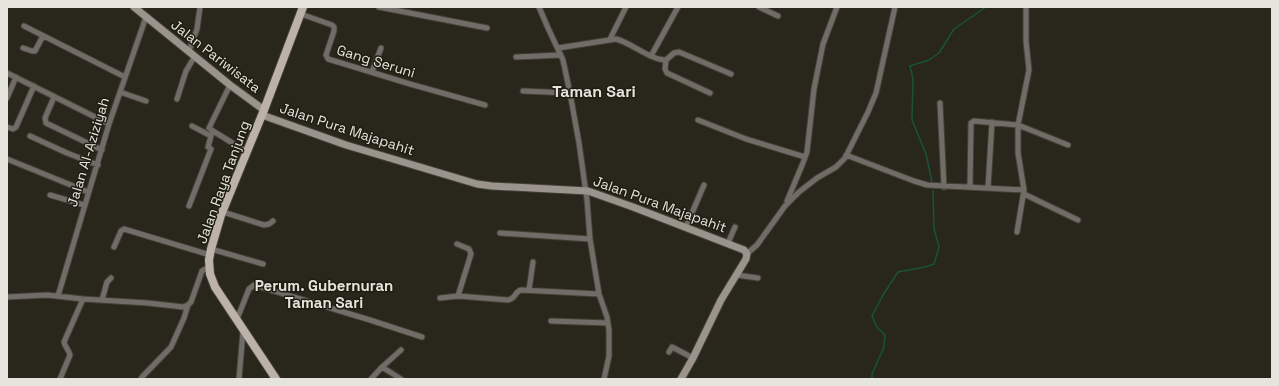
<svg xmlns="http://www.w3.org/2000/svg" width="1279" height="386" font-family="'Space Grotesk',sans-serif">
<rect width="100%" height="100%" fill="#29261b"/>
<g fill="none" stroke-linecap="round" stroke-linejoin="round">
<path stroke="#18533a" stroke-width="1.5" d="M 932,182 L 926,154 L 912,120 L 913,79 L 910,66 L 929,60 L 939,53 L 954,29 L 986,7
M 872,379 L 872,374 L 884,347 L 885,335 L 877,327 L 872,316 L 883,295 L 898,272 L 925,267 L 934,264 L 939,247 L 934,228 L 933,191"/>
<defs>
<path id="street" d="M 379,7 L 487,28
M 539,7 L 548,28 L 563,60 L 570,93 L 579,143 L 587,200 L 590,239 L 599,294 L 607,317 L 609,330 L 609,356 L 604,379
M 759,7 L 778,16
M 301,14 L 332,25 L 334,27 L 334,31 L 326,55 L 328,59 L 410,84 L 485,105
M 24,26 L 125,77
M 610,39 L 626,7
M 23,48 L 32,51 L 35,51 L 43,36
M 558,48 L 616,39 C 632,43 650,60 666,60 L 674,53 L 679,52 L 731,74
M 189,51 L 197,29 L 200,7
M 651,56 L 678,7
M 516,57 L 561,55
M 666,60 L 665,69 L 667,73 L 710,93
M 372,72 L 381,48
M 7,73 L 109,124
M 523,91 L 570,93
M 120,92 L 146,101
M 54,97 L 45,118 L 46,123 L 102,150
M 7,98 L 16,77
M 177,99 L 186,71 L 195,56
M 940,103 L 944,187
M 698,120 L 746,139 L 805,157
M 192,126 L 211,136 L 213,131 L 247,152
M 7,127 L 13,129 L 16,127 L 34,86
M 213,131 L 209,128 L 230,85
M 30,136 L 67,153 L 98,165
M 846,155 L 914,181 L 927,185 L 1024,190
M 7,159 L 88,192
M 970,187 L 971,123 L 974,121 L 1018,125 L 1068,145
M 988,188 L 992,122
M 1024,194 L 1078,220
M 50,195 L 84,205
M 787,201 L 803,163 L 807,152 L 814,89 L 823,44 L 837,7
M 189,206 L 211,149 L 208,147 L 211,136
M 223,212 L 264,225 L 269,224 L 273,221
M 686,227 L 704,185
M 1017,232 L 1024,190 L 1018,153 L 1018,125 L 1029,70 L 1026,41 L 1026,7
M 500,233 L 590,239
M 728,243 L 735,227
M 457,244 L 469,249 L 471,254 L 458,296
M 114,247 L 121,231 L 124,229 L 210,255
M 211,249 L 263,264
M 746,252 L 750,251 L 757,245 L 785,206 L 799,192 L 817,178 L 836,167 L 845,158 L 868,112 L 876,93 L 895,7
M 737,275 L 758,278
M 529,290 L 533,262
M 58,296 L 109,124 L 146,17
M 7,297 L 47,295 L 83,299 L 148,303 L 183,307 L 188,305 L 191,302 L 202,271 L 209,267
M 440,298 L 458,296 L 508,300 C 517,298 514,292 521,290 L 599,294
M 102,300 L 107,282 L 111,278
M 237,319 L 249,289 L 254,285 L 370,320 L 422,337
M 551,321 L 608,323
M 669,352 L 672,347 L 674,348 L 693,358
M 382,367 L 401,350
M 60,379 L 70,355 C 69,350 65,347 64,342 L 83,299
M 141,379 L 143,376 L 171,347 L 184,318 L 188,305
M 239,379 L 243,331
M 371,379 L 382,367 L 401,379"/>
<path id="secondary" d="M 134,7 L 230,85 L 264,110
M 262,115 L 346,145 L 477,184 L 492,186 L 588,191 L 633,207 L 744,250 L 747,254 L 746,259 L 721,300 L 693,358 L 681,379"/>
<path id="primary" d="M 276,379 L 215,287 L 210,274 L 209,260 L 211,249 L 221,215 L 264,110 L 303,7"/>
</defs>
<use href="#street" stroke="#434136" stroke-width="7"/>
<use href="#secondary" stroke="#434136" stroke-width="9"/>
<use href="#primary" stroke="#434136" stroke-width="10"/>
<use href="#street" stroke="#716c68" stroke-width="5"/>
<use href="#secondary" stroke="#9b948d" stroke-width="7"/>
<use href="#primary" stroke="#bcb2aa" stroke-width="8"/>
</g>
<g text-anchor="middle" stroke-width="3" stroke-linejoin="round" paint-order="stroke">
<g font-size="14" fill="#e5e4dd" stroke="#1f1d12">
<text transform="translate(216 56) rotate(38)" y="5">Jalan Pariwisata</text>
<text transform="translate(376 61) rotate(17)" y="5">Gang Seruni</text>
<text transform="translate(347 129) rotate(18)" y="5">Jalan Pura Majapahit</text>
<text transform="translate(88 152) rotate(-73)" y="5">Jalan Al-Aziziyah</text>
<text transform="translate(223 182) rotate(-70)" y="5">Jalan Raya Tanjung</text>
<text transform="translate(660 204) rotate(20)" y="5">Jalan Pura Majapahit</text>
</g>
<g font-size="15" font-weight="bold" fill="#e5e4dd" stroke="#1f1d12">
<text x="324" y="291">Perum. Gubernuran<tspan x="324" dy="17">Taman Sari</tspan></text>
</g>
<g font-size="16" font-weight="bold" fill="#e5e4dd" stroke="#1f1d12">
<text x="594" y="97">Taman Sari</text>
</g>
</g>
<rect width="1279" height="386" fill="none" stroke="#e5e4dd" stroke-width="16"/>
</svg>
